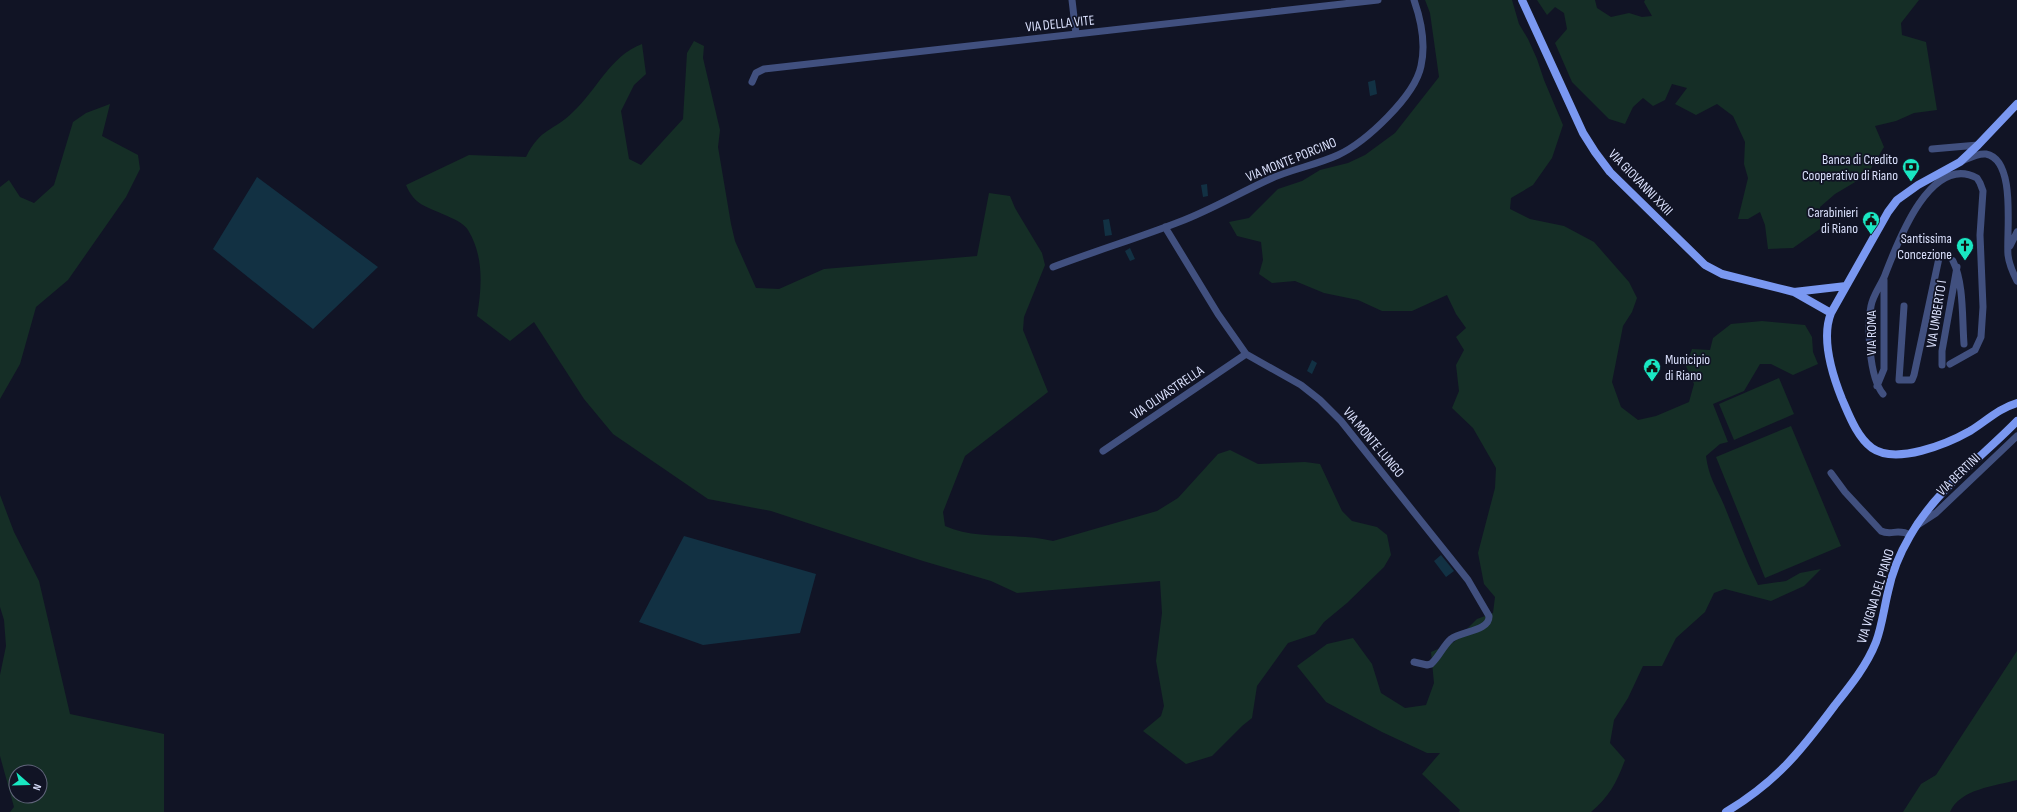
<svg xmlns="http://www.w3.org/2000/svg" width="2017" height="812" font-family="'Sofia Sans Condensed',sans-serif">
<rect width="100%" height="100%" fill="#111425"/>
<path fill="#152e26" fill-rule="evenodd" d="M 1425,0 L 1512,0 L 1519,24 L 1528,39 L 1537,59 L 1544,80 L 1563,125 L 1552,158 L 1533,185 L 1511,198 L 1510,209 L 1530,219 L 1564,226 L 1594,242 L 1629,282 L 1637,298 L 1632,312 L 1623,326 L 1612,382 L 1621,407 L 1638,420 L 1656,416 L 1689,402 L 1694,384 L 1686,366 L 1692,349 L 1710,350 L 1713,338 L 1731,324 L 1762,321 L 1805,325 L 1812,337 L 1813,352 L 1818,364 L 1793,375 L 1771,364 L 1760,364 L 1744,391 L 1713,404 L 1728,442 L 1720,444 L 1706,456 C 1709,478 1716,486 1724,505 C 1735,532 1745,559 1758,585 L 1786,581 L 1800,573 L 1821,569 L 1804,586 L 1771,601 L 1725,589 L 1714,593 L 1705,612 L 1676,638 L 1662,666 L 1643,666 L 1628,698 L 1614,720 L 1610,743 L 1625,760 C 1617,782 1609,797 1591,812 L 1459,812 L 1460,810 L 1422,774 L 1440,753 L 1427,753 L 1382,732 L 1326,702 L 1297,666 L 1327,644 L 1353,638 L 1372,664 L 1381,693 L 1405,708 L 1426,705 L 1434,683 L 1431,652 L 1454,642 L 1477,619 L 1493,613 L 1495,597 L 1484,584 L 1478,553 L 1495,488 L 1496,468 L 1473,428 L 1452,408 L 1459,391 L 1456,365 L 1464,350 L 1456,337 L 1466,328 L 1456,314 L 1447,295 L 1412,311 L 1382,311 L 1358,300 L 1324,293 L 1295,281 L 1272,283 L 1259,274 L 1263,260 L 1261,242 L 1237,236 L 1229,222 L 1249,218 L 1278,189 L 1302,181 L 1320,170 L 1348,163 L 1365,155 L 1395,133 L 1439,77 L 1430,13 Z
M 1537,0 L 1595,0 L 1597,8 L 1611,17 L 1629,13 L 1642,17 L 1652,16 L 1644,2 L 1645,0 L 1919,0 L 1901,23 L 1902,35 L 1926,42 L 1937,110 L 1914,113 L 1896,121 L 1875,126 L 1884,147 L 1867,175 L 1835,194 L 1820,207 L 1820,229 L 1793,248 L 1768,249 L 1765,225 L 1760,212 L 1748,219 L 1738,219 L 1748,178 L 1744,164 L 1745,142 L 1733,116 L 1717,104 L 1696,115 L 1675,104 L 1687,88 L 1672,84 L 1665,100 L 1653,106 L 1643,98 L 1633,107 L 1625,124 L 1609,119 L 1572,82 L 1555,43 L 1567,29 L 1564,13 L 1555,7 L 1547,15 Z
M 694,41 L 704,46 L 703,58 L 720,130 L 718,147 L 731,224 L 735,241 L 756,288 L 779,289 L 824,269 L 977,256 L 989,193 L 1010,196 L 1015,208 L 1042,253 L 1045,265 L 1024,317 L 1023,330 L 1048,392 L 965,456 L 943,512 L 945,526 C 978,541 1019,532 1053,541 L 1157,511 L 1178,498 L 1218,454 L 1230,450 L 1258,464 L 1305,462 L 1320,464 L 1342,511 L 1352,521 L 1377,527 L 1387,535 L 1391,555 L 1384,567 L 1347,603 L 1324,622 L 1315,634 L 1288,643 L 1257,686 L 1252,718 L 1242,726 L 1212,756 L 1186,764 L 1143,731 L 1161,716 L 1164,706 L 1156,661 L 1162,613 L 1160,581 L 1017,593 L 991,581 L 923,561 L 771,511 L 708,499 L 613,434 L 584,399 L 534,322 L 510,341 L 477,316 C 482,287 484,256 468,230 C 464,223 452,218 445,215 C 426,206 415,206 406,185 L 469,155 L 526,157 C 541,127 553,132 573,112 C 597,90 610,56 642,44 L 646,74 L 634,85 L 621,111 L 629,159 L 641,165 L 683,119 L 687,53 Z
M 110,104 L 102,136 L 138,155 L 140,169 L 126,197 L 68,280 L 36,307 L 20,364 L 0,399 L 0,187 L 9,180 L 20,197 L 34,203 L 54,185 L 73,122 L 86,113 Z
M 1779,378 L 1794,414 L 1734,440 L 1719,404 Z
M 1791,426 L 1841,546 L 1765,578 L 1716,457 Z
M 0,495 L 14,532 L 39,581 L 70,714 L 164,734 L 164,812 L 10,812 L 14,807 L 0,756 L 0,675 L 6,646 L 4,620 L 0,607 ZM 16,772 L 40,772 L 40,796 L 16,796 Z
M 2017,651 L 2017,780 C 1995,786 1960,789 1950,812 L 1903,812 L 1921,784 L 1936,775 Z"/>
<path fill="#123143" d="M 1375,80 L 1377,94 L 1370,96 L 1368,82 Z
M 257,177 L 378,267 L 313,329 L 213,249 Z
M 1207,184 L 1208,196 L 1203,197 L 1201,185 Z
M 1109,219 L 1112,235 L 1105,236 L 1103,220 Z
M 1130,248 L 1135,259 L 1130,261 L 1125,251 Z
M 1312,360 L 1317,363 L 1312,374 L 1307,371 Z
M 684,536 L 816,574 L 800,633 L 703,645 L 639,622 Z
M 1441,555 L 1454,571 L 1446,577 L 1434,561 Z"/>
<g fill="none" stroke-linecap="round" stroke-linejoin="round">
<path stroke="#41507f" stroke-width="7" d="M 1072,0 L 1076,34
M 752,82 L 756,73 L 764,69 L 1378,0
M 1932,149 L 1978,145
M 1962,161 C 1969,158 1978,153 1986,154 C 2017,160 2006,233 2008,255 C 2009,264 2013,273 2017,281
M 1165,227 L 1218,314 L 1246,354 L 1301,385 L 1320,400 L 1341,421 L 1468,580 L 1489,616 C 1490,631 1461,631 1451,639 C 1443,646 1439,657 1431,664 L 1427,665 L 1414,662
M 2010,246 L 2017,232
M 1953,261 C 1964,283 1962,319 1964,344
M 1053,267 C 1095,251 1138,238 1179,222 C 1211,210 1239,193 1270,179 C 1292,169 1316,165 1338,155 C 1366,142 1415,96 1421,66 C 1426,44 1421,20 1414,0
M 1904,306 L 1899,380 L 1912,380 L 1914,375 L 1939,258
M 1942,365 L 1942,351 L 1957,267
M 1877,386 L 1884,369 L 1884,280
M 1883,394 C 1869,377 1867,327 1871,306 C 1873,295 1881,285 1885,275 C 1897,244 1930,153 1977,178 L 1980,183 L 1983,191 L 1980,235 L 1983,307 L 1981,337 L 1975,350 L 1950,364
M 1103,451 L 1246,354
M 1831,473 L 1845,492 L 1881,531 C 1891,536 1898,528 1910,535
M 1916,526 L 1936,513 L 2017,436"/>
<path stroke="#7a98f1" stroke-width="8" d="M 1522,0 L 1583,133 L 1595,152 L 1610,172 L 1705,265 L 1722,274 L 1794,292 L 1831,313
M 2017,104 L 1978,145 L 1960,162 L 1918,185 L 1897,200 L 1888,212 L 1831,313 C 1821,338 1832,374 1842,399 C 1849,415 1857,437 1872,448 C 1896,465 1947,444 1970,431 C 1985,422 1999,408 2017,403
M 1794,292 L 1846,286
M 1726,812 C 1777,781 1800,752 1835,705 C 1851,685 1867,665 1876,642 C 1882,626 1884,608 1888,592 C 1892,572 1900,553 1910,536 C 1936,490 1981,458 2017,421"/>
</g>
<defs>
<symbol id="bank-pin" viewBox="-11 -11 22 30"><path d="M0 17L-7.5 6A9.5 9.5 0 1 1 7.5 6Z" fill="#19e7c2" stroke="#111425"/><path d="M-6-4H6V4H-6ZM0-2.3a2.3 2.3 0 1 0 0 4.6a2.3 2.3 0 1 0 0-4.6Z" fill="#111"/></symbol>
<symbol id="civic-pin" viewBox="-11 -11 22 30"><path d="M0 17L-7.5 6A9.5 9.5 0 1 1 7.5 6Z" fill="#19e7c2" stroke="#111425"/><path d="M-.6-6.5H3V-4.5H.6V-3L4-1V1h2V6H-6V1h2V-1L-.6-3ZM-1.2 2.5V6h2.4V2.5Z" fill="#111"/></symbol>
<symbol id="church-pin" viewBox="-11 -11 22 30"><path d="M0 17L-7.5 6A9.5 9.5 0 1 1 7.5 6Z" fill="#19e7c2" stroke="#111425"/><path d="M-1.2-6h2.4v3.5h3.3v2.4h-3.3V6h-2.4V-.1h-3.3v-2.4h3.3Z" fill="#111"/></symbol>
</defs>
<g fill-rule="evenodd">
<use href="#bank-pin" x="1901" y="157" width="20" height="27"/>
<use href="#civic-pin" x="1861" y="210" width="20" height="27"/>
<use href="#church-pin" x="1955" y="236" width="20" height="27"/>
<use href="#civic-pin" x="1642" y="357" width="20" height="27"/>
</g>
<g text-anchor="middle" stroke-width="3.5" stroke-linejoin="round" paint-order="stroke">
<g font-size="14" fill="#d9dffb" stroke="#111425">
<text transform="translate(1060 23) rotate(-6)" y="5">VIA DELLA VITE</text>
<text transform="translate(1291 159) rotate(-22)" y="5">VIA MONTE PORCINO</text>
<text transform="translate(1641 182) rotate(46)" y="5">VIA GIOVANNI XXIII</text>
<text transform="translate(1936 314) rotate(-81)" y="5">VIA UMBERTO I</text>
<text transform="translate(1871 333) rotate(-90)" y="5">VIA ROMA</text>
<text transform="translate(1167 392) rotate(-34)" y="5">VIA OLIVASTRELLA</text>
<text transform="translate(1374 442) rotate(50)" y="5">VIA MONTE LUNGO</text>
<text transform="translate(1958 474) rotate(-44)" y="5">VIA BERTINI</text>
<text transform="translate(1875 596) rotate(-73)" y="5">VIA VIGNA DEL PIANO</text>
</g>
<g font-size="14" fill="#d9dffb" stroke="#111425" text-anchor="end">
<text x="1898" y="164">Banca di Credito<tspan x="1898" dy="16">Cooperativo di Riano</tspan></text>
<text x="1858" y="217">Carabinieri<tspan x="1858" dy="16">di Riano</tspan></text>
<text x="1952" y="243">Santissima<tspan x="1952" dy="16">Concezione</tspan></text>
<text x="1665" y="364" text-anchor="start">Municipio<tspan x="1665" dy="16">di Riano</tspan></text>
</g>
</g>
<g transform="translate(28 784) rotate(110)"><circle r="19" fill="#111425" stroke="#61657b"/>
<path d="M0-3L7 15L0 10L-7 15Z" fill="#19e7c2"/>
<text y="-6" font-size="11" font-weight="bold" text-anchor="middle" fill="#d9dffb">N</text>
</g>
</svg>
